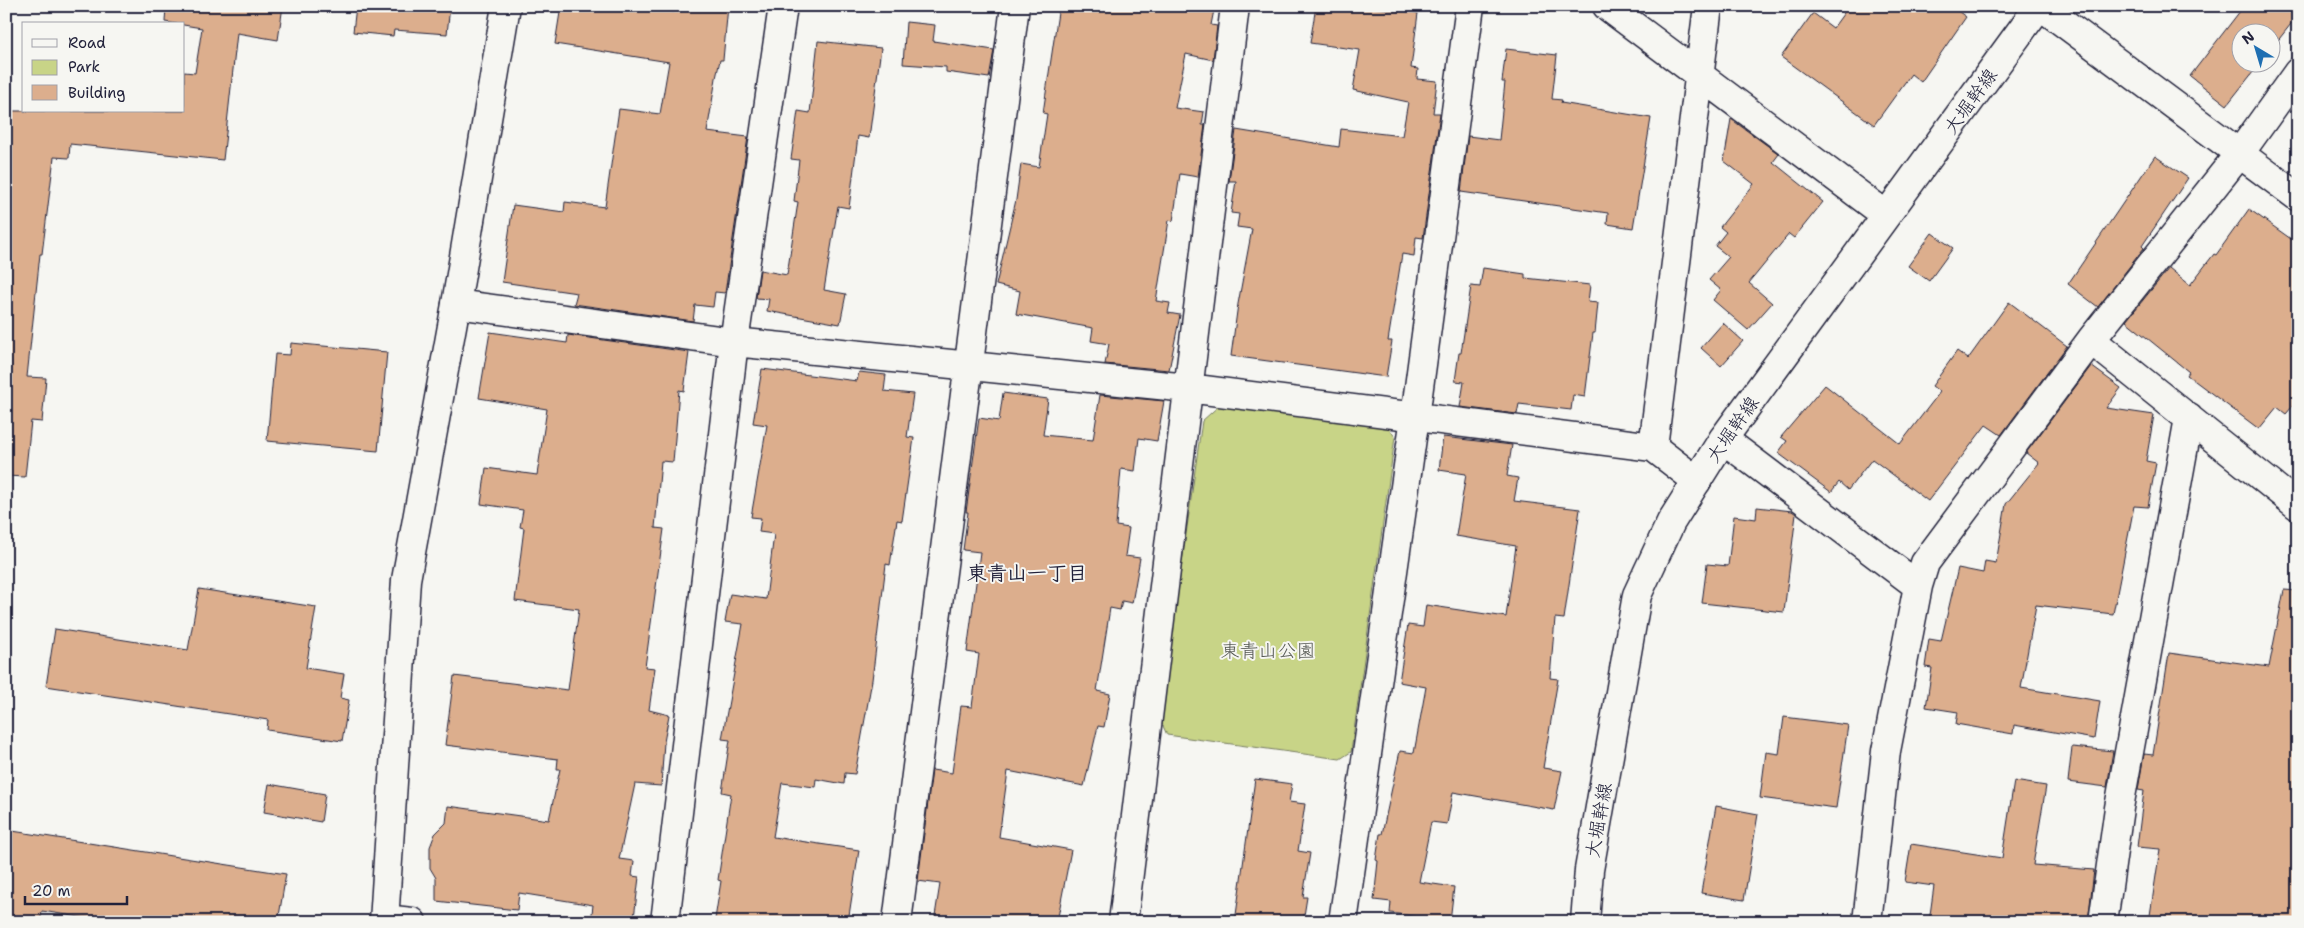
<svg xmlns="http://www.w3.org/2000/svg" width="2304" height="928" font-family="'Shantell Sans','Klee One',sans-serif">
<rect width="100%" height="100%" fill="#f6f6f2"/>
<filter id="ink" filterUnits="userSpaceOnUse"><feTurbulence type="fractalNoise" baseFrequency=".02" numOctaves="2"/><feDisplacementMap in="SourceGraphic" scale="10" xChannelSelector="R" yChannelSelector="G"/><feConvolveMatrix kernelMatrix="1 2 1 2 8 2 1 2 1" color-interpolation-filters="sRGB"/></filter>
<g filter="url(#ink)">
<path fill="#c8d487" stroke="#757b61" d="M 1221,404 L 1384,421 L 1395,437 L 1351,752 L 1340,759 L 1167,735 L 1160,719 L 1202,421 Z"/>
<path fill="#dcae8d" stroke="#22223b" d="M 166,6 L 283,6 L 278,40 L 237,33 L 223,160 L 70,144 L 69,158 L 54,157 L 42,254 L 40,254 L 27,377 L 46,378 L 42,422 L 31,421 L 25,477 L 6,476 L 6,111 L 184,111 L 184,72 L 195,73 L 202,28 L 165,22 Z
M 356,6 L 450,6 L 447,34 L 394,30 L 393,36 L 353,32 Z
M 561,6 L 637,6 L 674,12 L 675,6 L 728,6 L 723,60 L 720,60 L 716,78 L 707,132 L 748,137 L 725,293 L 715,292 L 713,307 L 695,305 L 693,321 L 574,304 L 577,293 L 502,282 L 513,205 L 564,212 L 565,202 L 605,207 L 619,109 L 660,114 L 669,62 L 555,44 Z
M 1059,6 L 1196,6 L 1214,10 L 1211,25 L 1217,26 L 1213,60 L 1186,54 L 1175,108 L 1204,112 L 1202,125 L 1205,125 L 1198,177 L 1180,174 L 1173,221 L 1169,220 L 1156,301 L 1170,303 L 1168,313 L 1180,315 L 1169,370 L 1105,364 L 1109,344 L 1091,341 L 1093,328 L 1016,314 L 1020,291 L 996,285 L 1016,200 L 1021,164 L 1039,167 L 1047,114 L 1043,113 Z
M 1316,6 L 1362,6 L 1418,13 L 1411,68 L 1418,69 L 1417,79 L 1437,81 L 1433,113 L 1440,113 L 1423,238 L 1416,237 L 1414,256 L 1402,254 L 1388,341 L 1392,341 L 1386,377 L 1231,356 L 1238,304 L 1252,229 L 1237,227 L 1239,214 L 1231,213 L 1236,181 L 1229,181 L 1236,130 L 1339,147 L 1341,129 L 1402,136 L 1408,102 L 1353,90 L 1360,50 L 1310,43 Z
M 1849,6 L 1951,6 L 1966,17 L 1921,82 L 1911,74 L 1874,125 L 1781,57 L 1813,13 L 1833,28 Z
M 2244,6 L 2298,6 L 2298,15 L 2272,48 L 2272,32 L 2242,32 L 2242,62 L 2261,62 L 2227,105 L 2190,76 Z
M 906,22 L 935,25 L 933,41 L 994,50 L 989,78 L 946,72 L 946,67 L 903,64 Z
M 818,41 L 881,48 L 869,138 L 858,136 L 849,208 L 838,206 L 824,290 L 846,294 L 840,324 L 767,311 L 769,299 L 756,298 L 760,270 L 787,275 L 798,202 L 794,201 L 799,160 L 791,159 L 798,111 L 810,113 Z
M 1506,49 L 1557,55 L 1552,99 L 1562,100 L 1561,103 L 1651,118 L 1633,228 L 1607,224 L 1608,213 L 1461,192 L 1468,136 L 1499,140 L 1505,82 L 1502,82 Z
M 1731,119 L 1779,154 L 1773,162 L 1823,202 L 1794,238 L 1789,234 L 1749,283 L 1772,303 L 1748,330 L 1713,300 L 1721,290 L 1709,280 L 1729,257 L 1715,246 L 1726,232 L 1720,227 L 1754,184 L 1724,161 Z
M 2155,156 L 2188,178 L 2142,246 L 2144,248 L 2098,307 L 2068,284 Z
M 2249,209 L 2298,244 L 2298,400 L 2286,414 L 2277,407 L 2259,429 L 2187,375 L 2189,372 L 2126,321 L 2169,268 L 2190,285 L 2214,254 L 2216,255 Z
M 1932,233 L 1953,248 L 1929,281 L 1908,266 Z
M 1483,268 L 1525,274 L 1525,278 L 1590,285 L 1588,302 L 1598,303 L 1595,333 L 1593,333 L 1585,397 L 1573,395 L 1571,410 L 1519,404 L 1517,414 L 1460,407 L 1464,382 L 1455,381 L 1459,353 L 1461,353 L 1471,286 L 1480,287 Z
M 2009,302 L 2067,346 L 2001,435 L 1986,425 L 1928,501 L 1872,459 L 1848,490 L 1839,482 L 1831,492 L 1778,453 L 1787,441 L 1781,437 L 1825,385 L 1900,444 L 1940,392 L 1932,386 L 1957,351 L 1968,359 Z
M 1723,323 L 1743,341 L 1721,366 L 1701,348 Z
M 490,332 L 567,343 L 568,335 L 689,352 L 684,391 L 679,390 L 673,462 L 661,461 L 655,528 L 664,529 L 645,667 L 655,668 L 649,710 L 669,715 L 664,742 L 661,786 L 635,784 L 619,859 L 634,861 L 632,876 L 639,877 L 634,918 L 625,917 L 625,922 L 591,922 L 593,905 L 519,893 L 517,910 L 436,901 L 436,878 L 430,868 L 430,847 L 435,834 L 446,823 L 448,806 L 549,820 L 560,769 L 557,769 L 558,759 L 445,745 L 454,676 L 568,690 L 579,609 L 515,601 L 524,528 L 520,527 L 523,510 L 481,504 L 486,468 L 537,475 L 547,409 L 479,398 Z
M 291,343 L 387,352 L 378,451 L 267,441 L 275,354 L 290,355 Z
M 2091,366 L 2121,388 L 2106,408 L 2154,415 L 2146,461 L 2156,463 L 2148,507 L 2134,506 L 2113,614 L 2036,605 L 2021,688 L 2100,701 L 2094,739 L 2014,725 L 2013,734 L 1956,724 L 1958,712 L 1926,707 L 1932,668 L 1925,667 L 1929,639 L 1941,641 L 1958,568 L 1983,573 L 1985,561 L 1996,563 L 2006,504 L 2039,463 L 2026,453 Z
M 762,369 L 857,381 L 859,372 L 886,375 L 884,391 L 913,394 L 907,437 L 914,438 L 902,521 L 897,520 L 890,565 L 886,564 L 872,680 L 855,774 L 845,773 L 844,784 L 816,779 L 815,787 L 782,783 L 773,837 L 859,850 L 848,922 L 735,922 L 715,919 L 721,881 L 718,880 L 731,794 L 722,792 L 730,740 L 722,739 L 743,624 L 725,622 L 730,594 L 766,599 L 774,534 L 759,532 L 761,518 L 751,517 L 767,425 L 753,423 Z
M 1003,393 L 1048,399 L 1043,435 L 1093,440 L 1100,395 L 1164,401 L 1157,441 L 1139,438 L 1135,471 L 1121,469 L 1116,526 L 1129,528 L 1125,556 L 1140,558 L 1132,603 L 1122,601 L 1120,610 L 1110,608 L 1097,691 L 1110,694 L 1104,727 L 1098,726 L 1084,786 L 1008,771 L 999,837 L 1071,850 L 1057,922 L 934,922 L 940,884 L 918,881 L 932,770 L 952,773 L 961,706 L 972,707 L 979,654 L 967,652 L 980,552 L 963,550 L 968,512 L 966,512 L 979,418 L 999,421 Z
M 1443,437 L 1512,445 L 1507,476 L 1518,478 L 1514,501 L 1580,509 L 1564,619 L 1555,618 L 1550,678 L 1558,679 L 1543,768 L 1562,771 L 1554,810 L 1453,792 L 1447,824 L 1431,822 L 1419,882 L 1454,887 L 1450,921 L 1390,913 L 1391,902 L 1374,900 L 1378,861 L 1376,860 L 1380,834 L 1382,834 L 1400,751 L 1414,753 L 1426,687 L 1399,682 L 1408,625 L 1423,627 L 1426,605 L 1506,617 L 1516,546 L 1456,536 L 1466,474 L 1439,470 Z
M 1757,507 L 1792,511 L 1796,514 L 1784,612 L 1702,603 L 1707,564 L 1728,566 L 1734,516 L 1756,519 Z
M 199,589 L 316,607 L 306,668 L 344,674 L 340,698 L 349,700 L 342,741 L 267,730 L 268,720 L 46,686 L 55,629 L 188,650 Z
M 2284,590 L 2298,591 L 2298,922 L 2149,922 L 2160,849 L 2137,847 L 2144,791 L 2138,790 L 2144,754 L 2153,755 L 2169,653 L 2269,667 Z
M 1784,717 L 1848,725 L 1836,808 L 1760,798 L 1766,752 L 1779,754 Z
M 2072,747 L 2113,751 L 2107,787 L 2068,782 Z
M 1255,779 L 1292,784 L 1289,802 L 1305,804 L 1298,851 L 1310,853 L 1303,897 L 1307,897 L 1303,922 L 1235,922 Z
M 2014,781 L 2046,786 L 2033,865 L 2094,870 L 2088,922 L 1929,922 L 1934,886 L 1905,882 L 1911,844 L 2002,858 Z
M 269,784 L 325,794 L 321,822 L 264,812 Z
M 1716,806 L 1758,814 L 1744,900 L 1701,893 Z
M 6,830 L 286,874 L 278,922 L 112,922 L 42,911 L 40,922 L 6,922 Z"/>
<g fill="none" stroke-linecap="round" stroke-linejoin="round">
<defs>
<path id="minor" d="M 1607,6 L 1886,215
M 456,304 L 734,342 L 1188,388 L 1653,447 L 1697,481
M 2091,340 L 2298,506
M 1723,439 L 1918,586
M 1653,447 L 1708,6
M 384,919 L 412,922
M 665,922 L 734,342 L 783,6
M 897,922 L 1015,6
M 1123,922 L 1235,6
M 1343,922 L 1415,417 L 1470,6
M 1867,922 L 1886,751 L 1918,586 L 1925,563 L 2091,340 L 2240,153 L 2298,72
M 2103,922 L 2119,808 L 2189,418"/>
<path id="tertiary" d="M 2041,6 L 2298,197
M 384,922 L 406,580 L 456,304 L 506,6
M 1585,922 L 1589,870 L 1637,595 L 1671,522 L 1723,439 L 2039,6"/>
</defs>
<use href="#minor" stroke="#22223b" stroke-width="31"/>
<use href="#tertiary" stroke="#22223b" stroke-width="31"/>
<use href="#minor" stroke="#f6f6f2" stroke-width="28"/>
<use href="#tertiary" stroke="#f6f6f2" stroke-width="28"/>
</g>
</g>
<g text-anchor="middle" stroke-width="4" stroke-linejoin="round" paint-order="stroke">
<g font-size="19" fill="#22223b" stroke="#f6f6f2">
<text transform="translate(1970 101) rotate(-54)" y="7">大堀幹線</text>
<text transform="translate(1732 429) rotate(-55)" y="7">大堀幹線</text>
<text transform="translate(1598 820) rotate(-80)" y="7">大堀幹線</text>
</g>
<g font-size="19" fill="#545752" stroke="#f6f6f2">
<text x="1268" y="657">東青山公園</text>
</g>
<g font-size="20" font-weight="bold" fill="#22223b" stroke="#f6f6f2">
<text x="1027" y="580">東青山一丁目</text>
</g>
</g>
<rect width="2304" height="928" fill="none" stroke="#f6f6f2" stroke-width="25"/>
<rect x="12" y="12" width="2279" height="903" fill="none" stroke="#22223b" stroke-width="2" filter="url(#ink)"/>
<rect x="22" y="22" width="162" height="90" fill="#f6f6f2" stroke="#a1a1a9"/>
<rect x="32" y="39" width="25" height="8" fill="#f6f6f2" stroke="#a1a1a9"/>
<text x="68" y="48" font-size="15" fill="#22223b">Road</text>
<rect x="32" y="60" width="25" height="15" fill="#c8d487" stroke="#a1a1a9"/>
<text x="68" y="72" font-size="15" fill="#22223b">Park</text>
<rect x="32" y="85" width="25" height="15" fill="#dcae8d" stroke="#a1a1a9"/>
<text x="68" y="98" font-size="15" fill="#22223b">Building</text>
<g transform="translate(2256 48) rotate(322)"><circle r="24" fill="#f6f6f2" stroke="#a1a1a9"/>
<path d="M0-4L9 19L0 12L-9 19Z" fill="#1f6fb2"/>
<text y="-8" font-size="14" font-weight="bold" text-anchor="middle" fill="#22223b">N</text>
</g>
<path d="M25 896v8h102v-8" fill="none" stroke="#22223b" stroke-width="2.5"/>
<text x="32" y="896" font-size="15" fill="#22223b" stroke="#f6f6f2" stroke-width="4" paint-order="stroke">20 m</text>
</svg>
